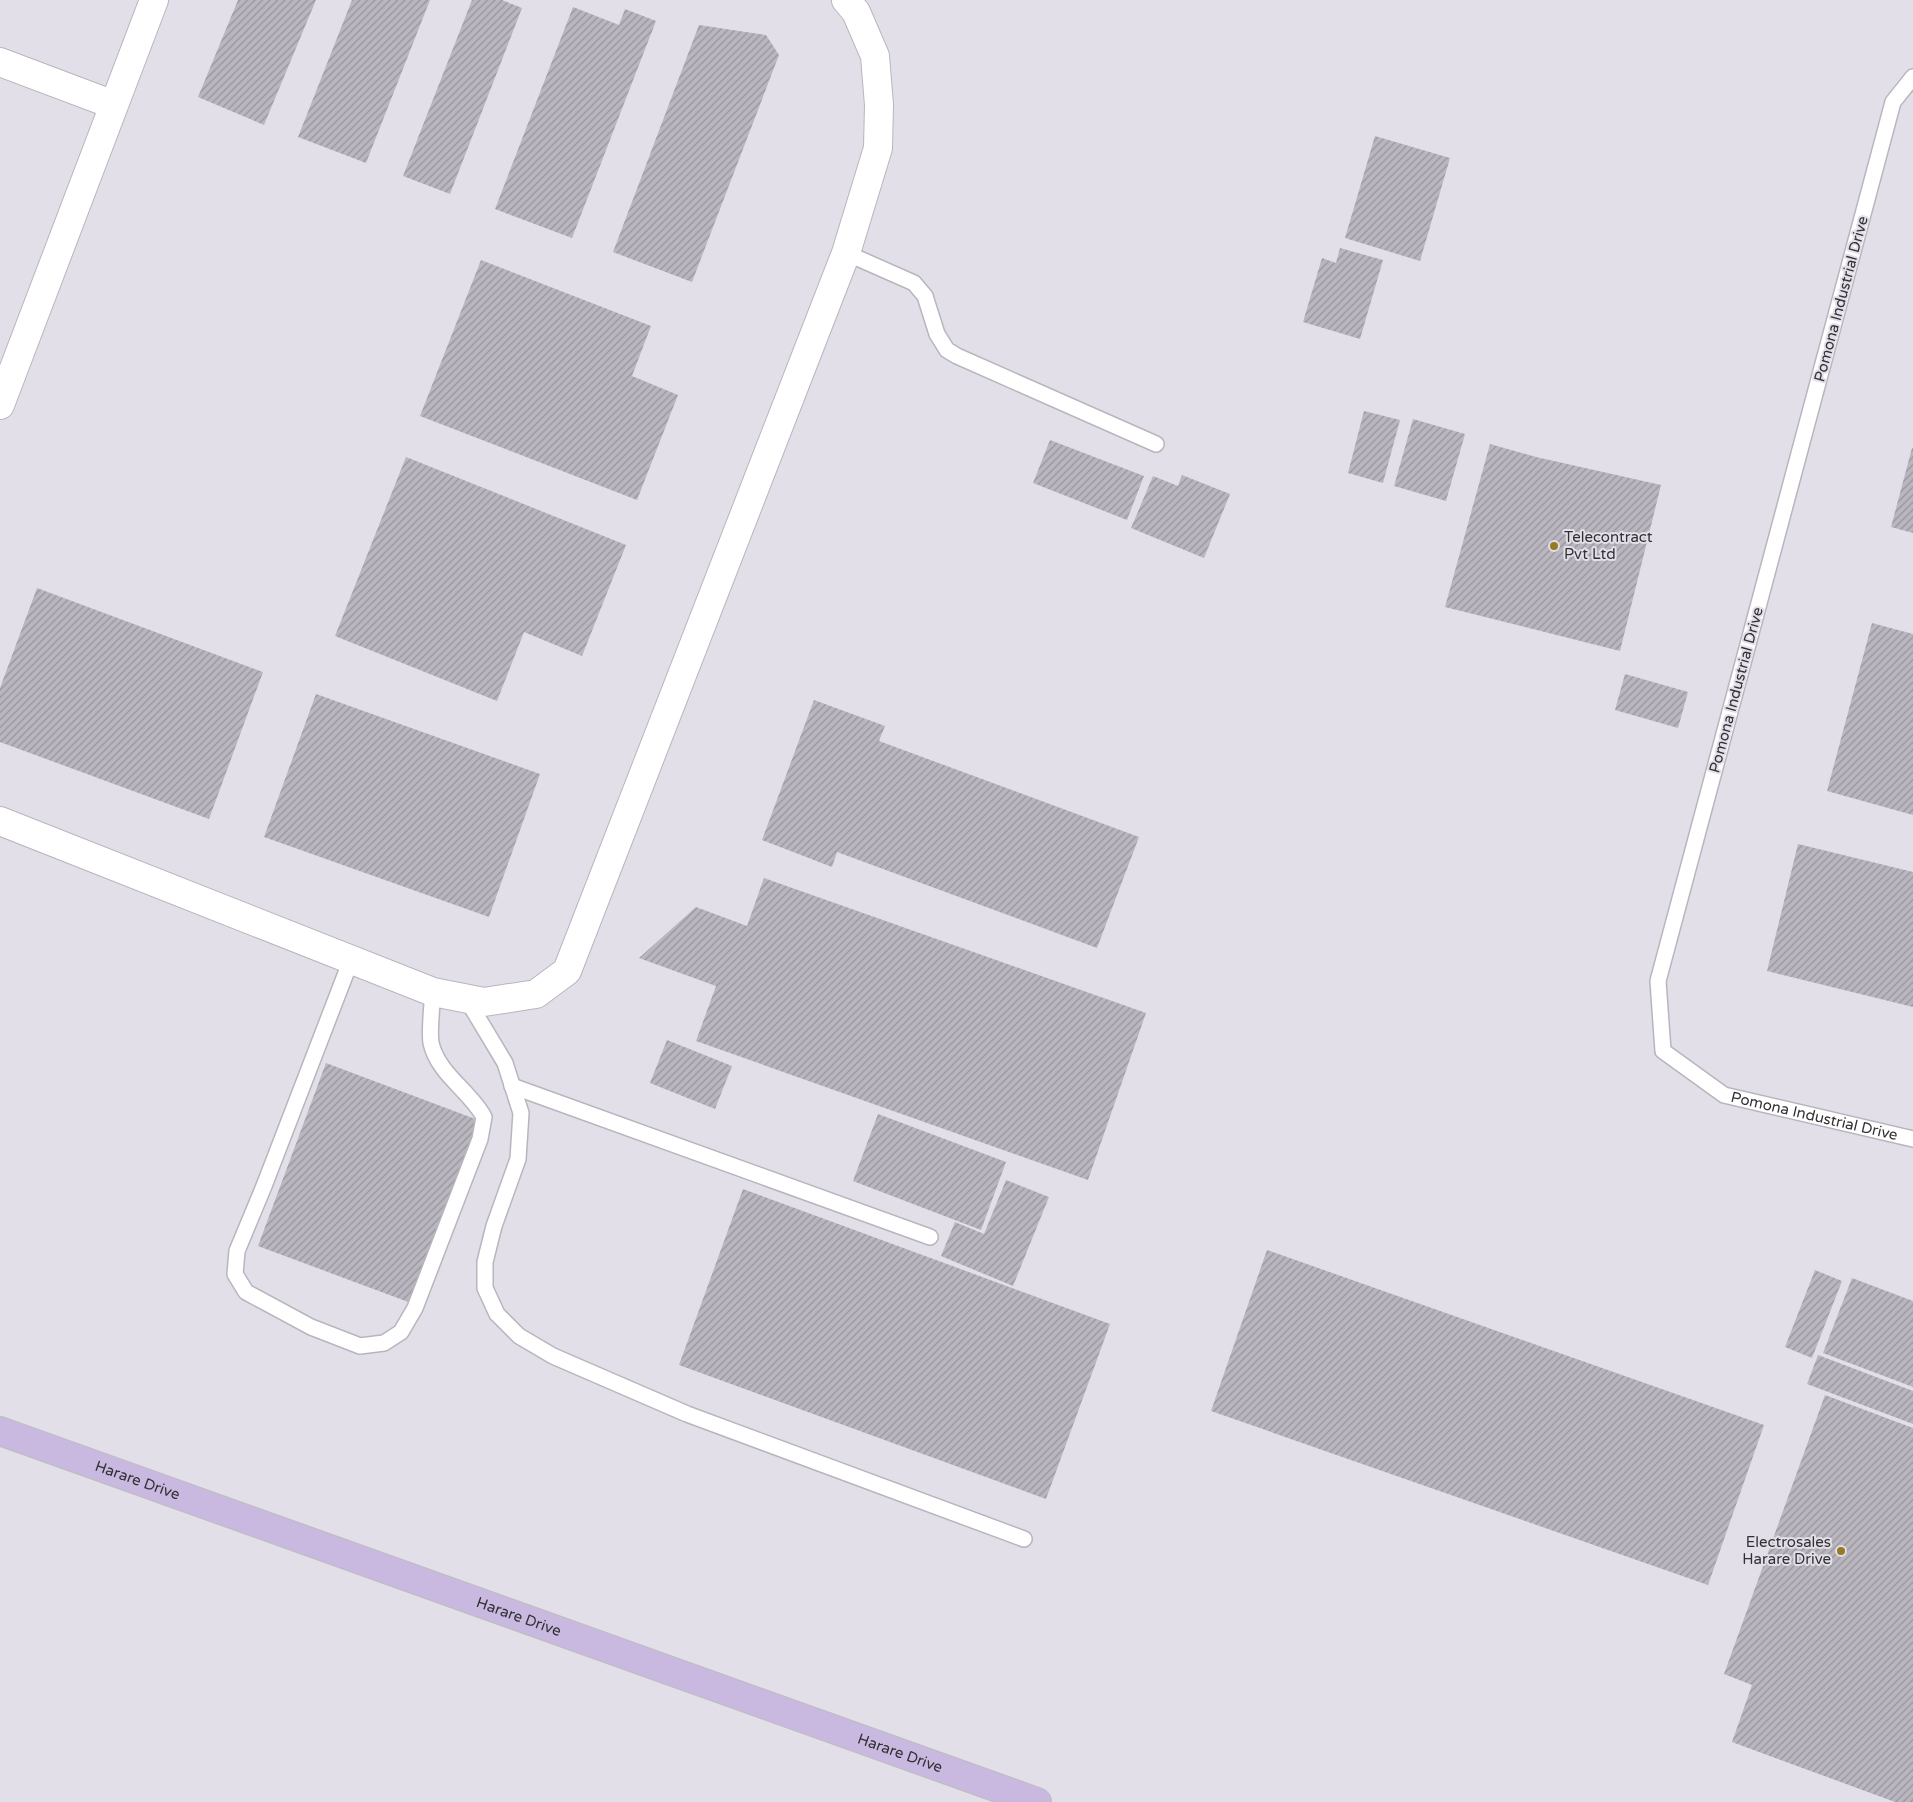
<svg xmlns="http://www.w3.org/2000/svg" width="1913" height="1802" font-family="'Varela Round',sans-serif">
<defs>
<pattern id="building-hatch" width="6" height="6" patternUnits="userSpaceOnUse" patternTransform="scale(1.25)"><rect width="6" height="6" fill="#b9b6bf"/><path d="M-1 1l2-2M0 6l6-6M5 7l2-2" fill="none" stroke="#97949c"/></pattern>
</defs>
<rect width="100%" height="100%" fill="#e2dfe8"/>
<path fill="url(#building-hatch)" d="M 238,0 L 316,0 L 264,125 L 198,97 Z
M 352,0 L 430,0 L 366,163 L 298,137 Z
M 472,0 L 502,0 L 522,8 L 450,194 L 403,176 Z
M 573,7 L 619,25 L 625,9 L 656,21 L 572,238 L 495,209 Z
M 699,25 L 766,35 L 779,55 L 692,282 L 613,252 Z
M 1375,136 L 1450,158 L 1420,261 L 1345,238 Z
M 1340,248 L 1383,260 L 1360,339 L 1303,322 L 1322,258 L 1336,263 Z
M 481,260 L 651,326 L 632,376 L 678,395 L 637,500 L 420,416 Z
M 1364,411 L 1400,420 L 1383,483 L 1348,473 Z
M 1413,419 L 1465,434 L 1446,501 L 1394,486 Z
M 1050,440 L 1144,476 L 1127,520 L 1033,483 Z
M 1490,444 L 1536,457 L 1661,485 L 1620,651 L 1445,607 Z
M 1912,448 L 1913,448 L 1913,533 L 1891,527 Z
M 406,457 L 626,545 L 582,656 L 524,632 L 497,701 L 335,636 Z
M 1182,475 L 1230,494 L 1204,558 L 1131,528 L 1153,476 L 1178,486 Z
M 37,588 L 263,672 L 209,819 L 0,742 L 0,688 Z
M 1872,623 L 1913,634 L 1913,815 L 1827,791 Z
M 1625,674 L 1688,692 L 1678,728 L 1615,710 Z
M 316,694 L 540,774 L 489,917 L 264,837 Z
M 814,700 L 885,726 L 879,741 L 1139,837 L 1097,948 L 837,852 L 832,867 L 762,840 Z
M 1798,844 L 1913,872 L 1913,1007 L 1767,971 Z
M 764,878 L 1146,1013 L 1088,1180 L 696,1041 L 716,986 L 639,958 L 696,907 L 747,926 Z
M 667,1040 L 732,1066 L 715,1109 L 650,1083 Z
M 326,1063 L 478,1120 L 411,1303 L 258,1246 Z
M 878,1114 L 1006,1162 L 981,1230 L 853,1181 Z
M 1006,1180 L 1049,1197 L 1013,1286 L 941,1256 L 955,1222 L 984,1234 Z
M 743,1189 L 1110,1324 L 1046,1499 L 679,1365 Z
M 1267,1250 L 1764,1425 L 1708,1585 L 1211,1411 Z
M 1815,1270 L 1842,1281 L 1812,1358 L 1785,1347 Z
M 1852,1278 L 1913,1301 L 1913,1387 L 1823,1353 Z
M 1818,1355 L 1913,1391 L 1913,1424 L 1807,1384 Z
M 1825,1395 L 1913,1428 L 1913,1802 L 1895,1802 L 1732,1742 L 1752,1685 L 1724,1674 Z"/>
<g fill="none" stroke-linecap="round" stroke-linejoin="round">
<defs>
<g id="service">
<path id="s1" d="M 1913,77 L 1893,102 L 1658,981 L 1663,1051 L 1724,1095 L 1913,1139"/>
<path d="M 846,253 L 914,283 L 925,296 L 937,334 L 947,350 L 957,356 L 1156,444"/>
<path d="M 351,960 L 264,1186 L 237,1251 L 235,1274 L 246,1292 L 311,1327 L 360,1346 L 384,1343 L 401,1332 L 415,1308 L 480,1139 L 484,1117 C 470,1091 438,1074 431,1043 C 429,1031 432,1005 433,992"/>
<path d="M 466,998 L 505,1063 L 521,1113 L 518,1159 L 494,1226 L 485,1262 L 485,1288 L 497,1314 L 519,1336 L 553,1356 L 687,1414 L 1024,1539"/>
<path d="M 512,1086 L 930,1237"/>
</g>
<path id="minor" d="M 0,62 L 114,105
M 0,405 L 154,0
M 0,821 L 433,992 L 484,1002 L 536,994 L 567,971 L 846,253 L 878,148 L 879,105 L 875,56 L 856,12 L 846,0"/>
<g id="primary">
<path id="s2" d="M 0,1431 L 1037,1802"/>
</g>
</defs>
<use href="#service" stroke="#b9b5be" stroke-width="18"/>
<use href="#minor" stroke="#b9b5be" stroke-width="30"/>
<use href="#primary" stroke="#bdbdbe" stroke-width="30"/>
<use href="#service" stroke="#fff" stroke-width="15"/>
<use href="#minor" stroke="#fff" stroke-width="28"/>
<use href="#primary" stroke="#c9b8df" stroke-width="28"/>
</g>
<g fill="#937c23" stroke="#e2dfe8" stroke-width="2">
<circle cx="1554" cy="546" r="5"/>
<circle cx="1841" cy="1551" r="5"/>
</g>
<g text-anchor="middle" stroke-width="4" stroke-linejoin="round" paint-order="stroke">
<g font-size="15" fill="#323034" stroke="#e2dfe8">
<text transform="translate(1841 299) rotate(-75)" y="5">Pomona Industrial Drive</text>
<text transform="translate(1736 690) rotate(-75)" y="5">Pomona Industrial Drive</text>
<text dy="5" stroke="none"><textPath href="#s1" startOffset="1180">Pomona Industrial Drive</textPath></text>
<text dy="5" stroke="none"><textPath href="#s2" startOffset="146">Harare Drive</textPath></text>
<text dy="5" stroke="none"><textPath href="#s2" startOffset="551">Harare Drive</textPath></text>
<text dy="5" stroke="none"><textPath href="#s2" startOffset="956">Harare Drive</textPath></text>
</g>
<g font-size="15" fill="#323034" stroke="#e2dfe8" text-anchor="start">
<text x="1564" y="542">Telecontract<tspan x="1564" dy="17">Pvt Ltd</tspan></text>
<text x="1831" y="1547" text-anchor="end">Electrosales<tspan x="1831" dy="17">Harare Drive</tspan></text>
</g>
</g>
</svg>
